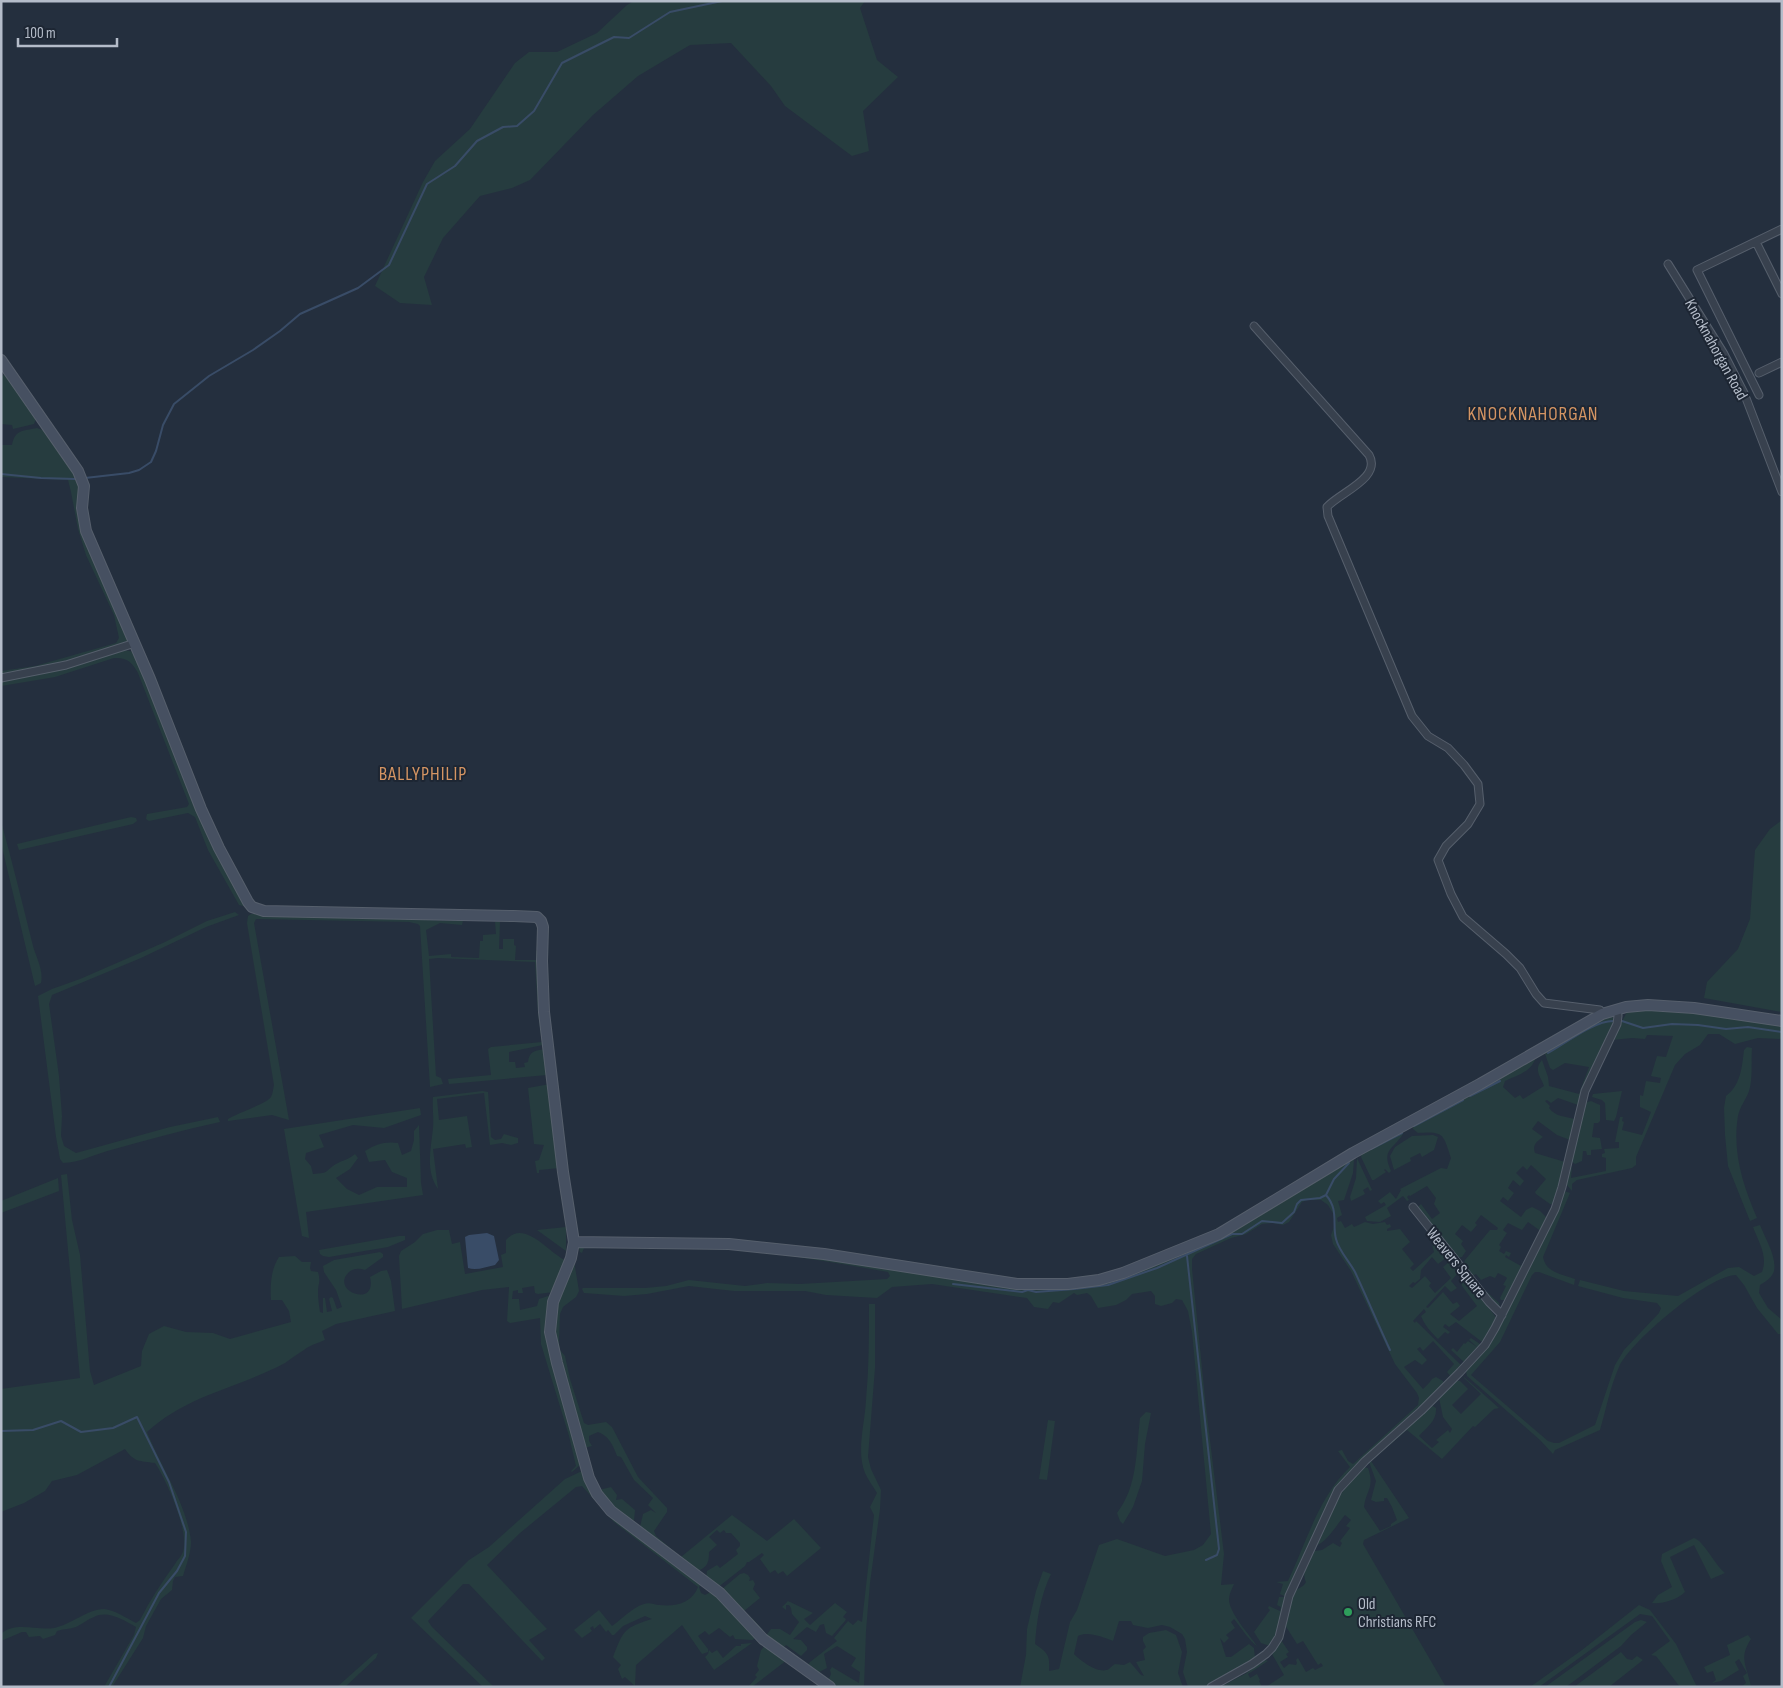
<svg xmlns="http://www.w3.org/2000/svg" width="1783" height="1688" font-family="'Sofia Sans Condensed',sans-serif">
<rect width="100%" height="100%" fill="#242f3e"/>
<path fill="#263c3f" d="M 634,1 L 865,1 L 860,8 L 877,60 L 898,77 L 863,111 L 869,151 L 852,156 L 785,106 L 771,86 L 731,43 L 690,45 L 638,76 L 593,115 L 530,180 L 512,188 L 480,196 L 443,238 L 424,277 L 432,305 L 400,303 L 375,286 L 423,182 L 435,161 L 470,129 L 515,63 L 529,52 L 557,52 L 597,33 L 627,5 Z
M 7,373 L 36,419 L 34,424 L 13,429 L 12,425 L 1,424 L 1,377 Z
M 37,428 L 45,431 L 80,479 L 79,499 L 130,641 L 65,662 L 1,675 L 1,671 L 35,666 L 116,643 L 119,638 L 114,615 L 86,555 L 78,529 L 71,492 L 68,480 L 1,477 L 1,445 L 12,445 C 15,430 22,431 37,428 Z
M 125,650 L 134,652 L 244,903 L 243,906 L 239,905 L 208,850 L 195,817 L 188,813 L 149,821 L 146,819 L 147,814 L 187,807 L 189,804 L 138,673 C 132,662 127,657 114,658 L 55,677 L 1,686 L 1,681 L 54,671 Z
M 131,817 L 136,818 L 137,821 L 133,824 L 19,850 L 17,844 Z
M 1782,820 L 1782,1012 L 1704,998 L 1707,982 L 1738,949 L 1750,919 L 1755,850 L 1770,829 Z
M 1,821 C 12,861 22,902 32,942 C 35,956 44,969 41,983 L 35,986 L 1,843 Z
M 235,912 L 239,915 L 206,927 L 141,958 L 52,995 L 49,1004 L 59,1076 L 62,1116 L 61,1136 L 64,1146 L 76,1153 L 170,1127 L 218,1117 L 220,1122 C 183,1130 147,1140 111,1150 C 95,1154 79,1163 63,1163 L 60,1159 L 56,1137 L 38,996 L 52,989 L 80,979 L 165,942 L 207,921 Z
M 251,914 L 425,917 L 425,920 L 463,921 L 462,925 L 440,923 L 426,930 L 429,956 L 451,954 L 451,957 L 479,958 L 480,941 L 483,941 L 483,935 L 496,934 L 495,922 L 500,922 L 499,949 L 503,949 L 503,939 L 514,939 L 514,945 L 516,946 L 515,960 L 536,960 L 536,951 L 539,950 L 545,1042 L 542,1043 L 543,1045 L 509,1052 L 509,1062 L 515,1062 L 516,1068 L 525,1067 L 524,1063 L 528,1062 C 529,1051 536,1050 546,1049 L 547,1075 L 449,1084 L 448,1079 L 491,1075 L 488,1049 L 491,1047 L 542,1042 L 538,1013 L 535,962 L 438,958 L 429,959 L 436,1076 L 441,1078 L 443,1084 L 430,1087 L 420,926 L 418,924 L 409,922 L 256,919 L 254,923 L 289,1120 L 272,1115 L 228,1121 L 228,1119 C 237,1113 266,1104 271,1097 C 273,1093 273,1089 274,1085 L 247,923 L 248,916 Z
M 1648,1007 L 1782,1023 L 1782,1039 L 1758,1038 L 1735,1044 L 1719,1034 L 1708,1034 L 1700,1045 L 1685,1054 L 1675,1065 L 1636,1157 L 1636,1165 L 1632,1168 L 1577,1180 L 1572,1184 L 1572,1191 L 1566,1184 L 1568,1172 L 1572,1167 L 1571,1178 L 1606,1171 L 1606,1158 L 1602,1157 L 1602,1154 L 1605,1153 L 1604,1149 L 1619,1148 L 1619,1142 L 1615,1142 L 1620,1117 L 1623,1117 L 1622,1121 L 1624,1122 L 1622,1130 L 1642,1135 L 1651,1112 L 1640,1107 L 1640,1095 L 1643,1096 L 1646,1081 L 1660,1083 L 1661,1078 L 1651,1076 L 1657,1056 L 1666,1057 L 1673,1036 L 1647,1035 L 1645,1039 L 1632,1038 L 1612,1040 L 1627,1012 L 1630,1009 Z
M 1611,1016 L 1614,1019 L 1614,1024 L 1588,1074 L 1578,1105 L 1558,1098 L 1551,1103 L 1547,1100 L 1545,1101 L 1550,1106 L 1549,1108 C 1556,1117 1564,1116 1574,1119 L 1570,1140 L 1557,1135 L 1538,1121 L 1532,1129 L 1543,1137 C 1537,1141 1532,1145 1535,1153 L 1565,1162 L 1554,1204 L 1550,1204 L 1536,1194 L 1535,1192 L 1546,1179 L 1531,1165 L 1527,1170 L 1523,1166 L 1516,1173 L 1524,1181 L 1520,1186 L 1513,1180 L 1508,1188 L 1514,1193 L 1508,1201 L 1503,1197 L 1500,1201 L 1521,1217 L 1526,1210 L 1532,1207 L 1540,1211 L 1548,1219 L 1542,1232 L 1528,1222 L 1522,1230 L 1508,1223 L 1503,1230 L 1507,1233 L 1499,1245 L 1501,1247 L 1499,1251 L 1504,1254 L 1506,1251 L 1511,1253 L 1509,1257 L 1506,1255 L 1505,1257 L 1521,1266 L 1524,1261 L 1525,1265 L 1506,1300 L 1501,1300 L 1500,1298 L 1506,1286 L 1503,1285 L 1507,1278 L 1506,1277 L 1498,1273 L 1495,1278 L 1490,1276 L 1481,1280 L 1476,1274 L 1472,1276 L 1485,1293 L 1487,1292 L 1499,1303 L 1500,1309 L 1490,1301 L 1463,1266 L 1465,1260 L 1490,1230 L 1497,1230 L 1498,1228 L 1481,1215 L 1475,1223 L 1477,1225 L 1471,1232 L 1462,1225 L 1455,1234 L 1463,1241 L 1461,1244 L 1466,1251 L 1462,1257 L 1457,1258 L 1417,1208 L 1421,1204 L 1432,1219 L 1440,1213 L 1434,1204 L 1436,1198 L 1427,1186 L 1410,1196 L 1409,1195 L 1407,1197 L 1409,1200 L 1407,1201 L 1403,1196 L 1387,1208 L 1391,1216 L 1380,1222 L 1367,1221 L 1365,1217 L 1386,1205 L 1384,1202 L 1381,1204 L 1378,1201 L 1390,1192 L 1396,1199 L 1401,1190 L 1400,1189 L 1441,1168 L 1447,1169 L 1451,1158 C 1443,1134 1444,1131 1418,1133 L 1413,1129 L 1412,1123 L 1465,1096 L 1536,1055 C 1534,1071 1518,1075 1505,1081 L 1503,1087 L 1515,1098 L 1520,1095 L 1523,1099 L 1544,1086 C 1541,1077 1533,1070 1542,1060 L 1548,1077 L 1549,1086 L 1579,1094 L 1589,1067 L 1565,1063 L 1553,1070 L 1550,1068 L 1544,1051 L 1547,1048 L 1598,1019 Z
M 1747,1047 L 1752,1048 C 1751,1060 1753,1080 1749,1091 C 1746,1100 1740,1106 1738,1116 C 1732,1152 1743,1185 1757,1218 L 1750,1221 L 1728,1166 L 1725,1135 L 1724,1108 L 1726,1096 C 1741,1085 1742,1066 1744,1050 Z
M 550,1084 L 560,1168 L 539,1170 L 539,1173 L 537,1173 L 535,1161 L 539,1160 L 544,1145 L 534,1144 L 528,1088 Z
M 482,1091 L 488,1092 L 491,1137 L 495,1140 L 501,1139 L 504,1134 L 518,1138 L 518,1143 L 511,1145 L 502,1143 L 490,1145 L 484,1093 L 437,1099 L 439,1120 L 467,1116 L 472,1147 L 466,1148 L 465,1144 L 433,1149 L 438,1189 C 425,1170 431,1149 433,1128 C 434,1117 432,1107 433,1097 Z
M 1622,1091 L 1616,1117 L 1614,1121 L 1606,1120 L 1605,1103 L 1602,1100 L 1592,1097 L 1593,1094 Z
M 1591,1101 L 1600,1105 L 1600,1121 L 1598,1123 L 1594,1123 L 1592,1137 L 1600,1138 L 1602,1149 L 1591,1150 L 1591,1155 L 1587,1155 L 1586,1151 L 1583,1151 L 1582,1161 L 1575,1164 L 1571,1161 L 1584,1103 Z
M 420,1108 L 421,1115 L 384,1128 L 353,1125 L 319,1135 L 324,1147 L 306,1153 L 305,1159 L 311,1166 L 313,1174 C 331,1173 324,1171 336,1164 C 343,1160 348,1160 355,1154 L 358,1158 L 350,1169 L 336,1178 L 347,1189 L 359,1195 L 377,1187 L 407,1187 L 407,1178 L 392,1172 L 385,1160 L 369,1162 L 365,1151 C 375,1144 386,1141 398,1143 L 402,1155 L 411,1151 L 414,1140 L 414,1131 L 419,1125 L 421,1183 L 423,1195 L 306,1212 L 309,1238 L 302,1236 L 284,1129 Z
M 1401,1130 L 1403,1134 C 1393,1150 1381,1149 1391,1171 L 1389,1173 L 1385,1169 L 1384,1170 L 1386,1172 L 1374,1180 L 1372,1180 L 1361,1157 L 1363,1151 Z
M 1433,1135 L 1438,1137 L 1434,1150 L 1422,1157 L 1420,1153 L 1410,1158 L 1411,1161 L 1394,1170 L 1390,1156 L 1395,1147 L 1412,1136 Z
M 1357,1158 L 1372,1190 L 1370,1191 L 1368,1187 L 1363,1190 L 1365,1194 L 1351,1201 L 1350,1197 L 1356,1178 Z
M 1350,1159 L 1354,1160 L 1353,1173 L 1344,1200 L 1338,1201 L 1342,1215 L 1337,1218 L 1338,1222 L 1341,1221 L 1345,1228 L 1352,1224 L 1354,1227 L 1365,1222 L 1373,1224 L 1385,1222 L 1387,1225 L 1390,1224 L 1391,1227 L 1387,1229 L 1387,1231 L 1400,1229 L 1410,1242 L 1402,1249 L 1414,1264 L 1410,1268 L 1413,1271 L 1434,1252 L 1432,1244 L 1435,1238 L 1448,1254 L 1446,1258 L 1438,1264 L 1432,1257 L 1421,1270 L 1420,1279 L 1415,1283 L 1413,1282 L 1409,1286 L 1412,1288 L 1425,1276 L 1431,1283 L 1429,1286 L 1435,1293 L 1451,1278 L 1443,1267 L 1449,1262 L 1453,1261 L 1460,1269 L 1458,1273 L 1451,1281 L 1457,1288 L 1451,1292 L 1445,1286 L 1426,1307 L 1428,1308 L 1443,1292 L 1453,1304 L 1457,1302 L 1460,1306 L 1450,1314 L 1459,1321 L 1477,1306 L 1462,1286 L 1461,1280 L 1467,1277 L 1497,1319 L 1482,1342 L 1456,1322 L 1449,1327 L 1445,1324 L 1443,1327 L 1450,1332 L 1448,1334 L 1445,1332 L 1438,1339 C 1431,1332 1425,1326 1421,1316 L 1426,1312 L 1424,1309 L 1413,1321 L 1415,1323 L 1416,1321 L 1462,1366 L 1451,1377 L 1447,1372 L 1454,1364 L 1433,1341 L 1423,1351 L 1420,1347 L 1417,1349 L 1427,1360 L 1422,1365 L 1415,1360 L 1404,1367 L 1423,1389 L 1429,1383 L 1432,1379 L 1436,1377 L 1443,1381 L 1443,1385 L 1357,1464 L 1335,1489 L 1303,1557 L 1287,1596 L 1275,1637 L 1270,1646 L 1261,1643 L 1254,1632 L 1270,1610 L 1268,1608 L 1269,1606 L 1280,1611 L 1281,1607 L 1277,1605 L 1279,1597 L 1284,1597 L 1284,1596 L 1280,1594 L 1283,1584 L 1276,1582 L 1288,1581 C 1306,1543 1319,1496 1350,1467 L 1338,1451 L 1342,1450 L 1348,1461 L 1353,1464 L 1418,1405 L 1419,1398 L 1417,1393 L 1395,1364 L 1351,1271 L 1333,1244 L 1331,1235 L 1334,1227 L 1334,1215 L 1328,1205 L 1321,1200 L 1307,1200 L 1302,1202 L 1289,1222 L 1283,1225 L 1273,1223 L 1262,1224 L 1246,1234 L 1231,1238 L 1196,1254 L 1192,1259 L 1192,1269 L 1206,1408 L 1224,1554 L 1221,1585 L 1234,1584 C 1232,1589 1229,1594 1229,1599 C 1229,1613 1249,1634 1257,1646 C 1249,1641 1241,1627 1234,1619 L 1231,1622 L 1235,1628 L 1226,1635 L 1229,1638 L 1224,1643 L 1220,1638 L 1226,1657 L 1231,1657 L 1249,1644 L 1254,1648 L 1255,1659 L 1231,1674 L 1205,1687 L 1188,1687 L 1183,1672 L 1187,1652 L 1185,1639 L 1182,1634 L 1170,1627 L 1162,1625 L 1148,1628 L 1133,1625 L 1131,1621 L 1119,1621 L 1113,1641 C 1102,1637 1088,1631 1078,1636 L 1074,1654 C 1081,1661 1099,1675 1109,1669 C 1111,1667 1113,1665 1115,1664 L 1124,1665 L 1130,1662 L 1141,1675 L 1144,1676 L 1136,1662 L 1145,1660 L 1143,1650 L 1146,1647 L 1143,1641 L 1143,1637 L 1149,1633 L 1166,1630 L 1176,1635 L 1182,1652 L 1178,1673 L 1183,1687 L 1020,1687 L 1026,1655 L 1027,1629 L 1036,1591 L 1043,1571 L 1051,1574 C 1040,1597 1037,1619 1035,1644 C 1048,1653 1050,1655 1049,1671 L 1059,1669 L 1070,1622 L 1077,1610 L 1099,1545 L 1117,1539 L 1165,1556 L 1194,1550 L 1203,1545 L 1211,1534 L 1192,1332 L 1188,1311 L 1182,1300 L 1176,1299 L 1172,1303 L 1161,1306 L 1155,1304 L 1155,1296 L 1151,1291 L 1132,1294 L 1126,1300 L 1116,1305 L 1098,1308 L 1091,1296 L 1087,1293 L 1077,1295 L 1074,1293 L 1059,1303 L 1053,1302 L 1048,1309 L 1034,1307 L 1027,1298 L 932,1284 L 892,1287 L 877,1298 L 826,1295 L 805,1291 L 734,1291 L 689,1286 L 647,1294 L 624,1296 L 584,1293 L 582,1289 L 583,1288 L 645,1288 L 666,1286 L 689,1280 L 745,1286 L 767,1283 L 800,1284 L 887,1279 L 890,1276 L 888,1272 C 839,1263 790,1255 740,1250 C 689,1246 636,1248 584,1248 L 582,1253 L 580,1252 L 579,1247 L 740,1248 L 1043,1287 L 1153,1265 Z
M 67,1174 L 72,1220 L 80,1255 L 90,1371 L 94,1385 L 141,1366 L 142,1351 L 149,1334 L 164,1326 L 186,1332 L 213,1333 L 230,1339 L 291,1322 L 289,1311 L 282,1300 L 271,1300 C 270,1285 271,1269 279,1257 L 295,1256 L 302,1262 L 311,1262 L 310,1268 L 311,1271 L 318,1272 C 321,1283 318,1283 318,1292 C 318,1299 319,1305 320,1312 L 323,1313 L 323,1298 L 325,1298 L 327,1312 L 332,1311 L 329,1299 L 331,1297 L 333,1298 L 337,1309 L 342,1307 L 336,1290 L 324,1272 L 323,1266 L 334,1260 L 380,1252 L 383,1254 L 383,1257 L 365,1270 C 359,1268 354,1268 349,1272 C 329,1291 378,1309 370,1277 L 381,1271 L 387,1270 L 391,1281 L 395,1311 L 336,1324 L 322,1331 L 325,1340 C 318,1343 310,1345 304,1350 C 297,1354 291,1359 285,1363 C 238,1388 187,1395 147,1432 C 160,1465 188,1506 191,1542 C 191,1553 186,1566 183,1576 L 175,1577 L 173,1581 L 172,1590 L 161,1599 L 146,1626 L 143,1638 L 112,1687 L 104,1687 L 134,1635 L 136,1627 C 123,1620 108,1610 94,1617 C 88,1619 82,1624 76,1627 C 70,1629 63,1629 57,1631 L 55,1635 L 43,1639 L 40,1636 L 29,1637 L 26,1632 L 22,1632 L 1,1641 L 1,1634 C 15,1621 37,1631 54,1628 C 70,1625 88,1609 104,1609 C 115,1610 126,1618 136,1623 L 140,1620 C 150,1600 162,1582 175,1564 C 177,1560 180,1558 182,1554 C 192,1536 166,1479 155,1463 C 139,1461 134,1462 125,1449 L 77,1475 L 52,1481 L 45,1491 L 24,1503 L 1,1512 L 1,1389 L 80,1378 L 61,1175 Z
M 58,1178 L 59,1191 L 1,1213 L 1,1201 Z
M 1564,1191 L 1570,1193 L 1543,1257 C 1546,1273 1562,1274 1575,1279 L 1574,1285 L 1539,1272 L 1535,1272 L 1532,1275 L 1500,1342 L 1471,1375 L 1548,1441 L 1554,1443 L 1559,1443 L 1595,1425 L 1615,1365 L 1624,1350 L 1659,1313 L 1661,1308 L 1657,1303 L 1623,1298 L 1578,1286 L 1580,1280 L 1624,1291 L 1678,1296 L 1728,1268 L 1739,1267 L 1754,1276 L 1762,1272 C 1768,1256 1759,1243 1753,1227 L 1760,1225 C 1765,1238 1777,1257 1774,1271 C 1772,1278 1765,1282 1760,1285 L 1759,1293 L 1768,1308 L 1782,1320 L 1782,1334 L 1778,1334 L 1757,1308 L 1744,1285 L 1736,1275 C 1709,1275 1630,1342 1619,1367 C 1610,1387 1606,1410 1600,1430 L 1555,1450 L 1553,1454 L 1540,1440 L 1467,1376 L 1466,1371 L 1514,1296 L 1552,1223 Z
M 566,1227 L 566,1251 L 537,1230 Z
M 437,1230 L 449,1230 L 452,1244 L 460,1242 L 465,1274 L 503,1267 L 501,1255 L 506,1253 L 506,1240 C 525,1218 550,1255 567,1261 L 554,1292 L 538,1294 L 535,1293 L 534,1286 L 522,1288 L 523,1293 L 518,1293 L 518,1290 L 513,1291 L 512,1299 L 519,1299 L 520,1310 L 537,1306 L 539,1299 L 548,1296 L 552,1297 L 548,1314 L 581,1464 L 572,1472 L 571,1471 L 576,1466 L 569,1436 L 541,1344 L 540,1318 L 510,1323 L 507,1321 L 509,1287 L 482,1290 L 402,1309 L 399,1256 L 401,1251 L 415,1242 L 423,1234 Z
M 399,1236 L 405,1236 L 405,1240 L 388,1247 L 329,1257 L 323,1256 L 320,1254 L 319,1250 Z
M 574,1261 L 579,1291 L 576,1297 L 563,1307 L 560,1314 L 559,1342 L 560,1350 L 565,1356 L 570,1379 L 584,1423 L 588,1425 L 606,1422 L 612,1427 L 638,1477 L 667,1508 L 667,1512 L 654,1531 L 656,1536 L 681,1557 L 732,1515 L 767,1541 L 794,1519 L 821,1548 L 787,1576 L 783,1571 L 778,1574 L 775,1570 L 770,1573 L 760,1559 L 764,1555 L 762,1553 L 749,1562 L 747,1562 L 745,1566 L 717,1588 L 706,1580 L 707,1571 L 717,1565 L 720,1568 L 738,1554 L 736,1550 L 740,1546 L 740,1543 L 731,1533 L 726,1533 L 724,1530 L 720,1533 L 717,1530 L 709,1537 L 717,1545 L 709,1552 C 709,1564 707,1567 696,1572 L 640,1527 L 643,1514 L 651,1510 L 656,1513 L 648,1505 L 653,1498 L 634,1480 L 621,1457 L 617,1456 C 613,1445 609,1436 598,1432 L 589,1436 L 589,1441 L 592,1446 L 584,1448 L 554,1342 L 554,1310 Z
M 869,1304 L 875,1304 L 875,1368 L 868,1457 L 871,1469 L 881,1490 L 880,1509 L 870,1583 L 866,1631 L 864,1687 L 834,1687 L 828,1681 L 831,1674 L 830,1670 L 832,1667 L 859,1683 L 860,1672 L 851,1666 L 856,1658 L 837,1646 L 824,1654 L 827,1668 L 817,1673 L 808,1666 L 810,1662 L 837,1641 L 834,1638 L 848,1621 L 853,1625 L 858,1620 L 862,1622 L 874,1515 L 870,1507 L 877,1493 C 873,1486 868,1480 865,1473 C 856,1451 865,1423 866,1400 C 869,1368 869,1336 869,1304 Z
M 1471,1338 L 1480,1344 L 1479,1348 L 1465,1363 L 1451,1350 L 1453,1348 L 1457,1352 L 1464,1343 L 1465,1344 L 1468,1341 L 1477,1347 L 1469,1340 Z
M 1464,1377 L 1499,1408 L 1494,1409 L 1475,1427 L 1473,1426 L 1442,1459 L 1407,1430 L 1371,1461 L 1409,1518 L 1364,1540 L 1363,1544 L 1446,1687 L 1266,1687 L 1284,1675 L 1272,1654 L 1281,1640 L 1289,1652 L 1286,1654 L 1288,1657 L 1280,1662 L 1284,1668 L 1289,1664 L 1296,1665 L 1297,1663 L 1296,1660 L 1298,1658 L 1306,1672 L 1313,1668 L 1315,1670 L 1323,1666 L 1321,1663 L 1318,1665 L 1303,1641 L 1297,1644 L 1285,1625 C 1288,1615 1288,1602 1294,1593 C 1298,1587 1303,1588 1306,1582 C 1301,1571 1308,1562 1314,1551 L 1322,1550 L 1333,1543 L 1340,1547 L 1342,1543 L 1340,1541 L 1350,1528 L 1346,1526 L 1351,1520 L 1345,1515 C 1338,1523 1326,1543 1317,1545 L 1339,1496 L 1363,1467 L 1368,1468 C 1375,1488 1366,1490 1364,1507 L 1380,1531 L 1391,1526 L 1391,1524 L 1397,1520 L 1392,1507 L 1387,1498 L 1384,1498 L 1384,1501 L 1376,1502 L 1371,1500 L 1376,1481 L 1369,1462 L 1370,1459 L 1431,1405 L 1436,1408 C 1437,1421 1427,1427 1419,1436 L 1432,1448 L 1439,1442 L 1436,1440 L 1448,1430 L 1450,1433 L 1452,1429 L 1443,1417 L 1439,1398 L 1457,1381 L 1460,1381 L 1468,1389 L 1452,1405 L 1461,1414 L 1481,1394 L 1464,1378 Z
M 1146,1412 L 1151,1413 L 1145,1444 L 1142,1481 L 1133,1507 L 1123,1524 L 1120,1521 L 1117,1513 C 1138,1486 1136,1451 1140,1418 Z
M 1048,1420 L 1055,1421 L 1047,1480 L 1039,1479 Z
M 582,1471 L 583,1471 L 589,1485 L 702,1584 L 699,1587 L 701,1593 L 705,1595 L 713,1591 L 755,1637 L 753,1640 L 735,1639 L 733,1635 L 730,1637 L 719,1628 L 709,1635 L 705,1631 L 698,1636 L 708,1649 L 708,1652 L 702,1654 L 682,1625 L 636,1665 L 635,1686 L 625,1677 L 622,1679 L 618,1669 L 621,1665 L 613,1657 C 624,1629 624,1628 652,1619 L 645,1616 L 623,1626 L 614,1635 L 612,1635 L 608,1630 L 606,1632 L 600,1624 L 594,1629 L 593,1626 L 590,1628 L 592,1631 L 582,1638 L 574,1630 L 599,1610 L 612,1626 C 622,1619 633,1607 644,1604 C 650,1602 654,1605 659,1605 C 676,1607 692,1603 698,1587 L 614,1522 L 582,1486 L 576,1487 L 520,1533 L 487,1565 L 547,1629 L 529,1640 L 545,1658 L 542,1661 L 469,1584 L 463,1584 L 428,1621 L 432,1627 L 494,1687 L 483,1687 L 411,1618 L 469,1560 L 489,1547 L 565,1479 Z
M 611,1487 L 617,1495 L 616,1500 L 622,1499 L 635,1510 L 634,1520 L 630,1522 L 612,1509 L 599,1490 Z
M 1694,1538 C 1703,1540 1715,1565 1725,1573 L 1711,1579 L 1694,1545 L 1670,1557 L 1685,1592 C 1677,1600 1662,1604 1652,1603 L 1658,1595 L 1672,1587 L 1661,1561 L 1662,1554 Z
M 744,1573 L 748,1575 L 750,1578 L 749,1581 L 753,1580 L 755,1584 L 753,1589 L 760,1598 L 744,1611 L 749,1618 L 752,1618 L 762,1629 L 762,1630 L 756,1628 L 722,1589 L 740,1574 Z
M 788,1601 L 813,1613 L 804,1619 L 810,1625 L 835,1603 L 847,1612 L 843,1617 L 846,1619 L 845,1621 L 832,1636 L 826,1633 L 824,1624 L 820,1625 L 816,1632 L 807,1627 L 793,1639 L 801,1640 L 807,1647 L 807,1650 L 801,1656 L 786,1645 L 782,1649 L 765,1637 L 771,1629 L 780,1629 L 790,1635 L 799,1622 L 792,1614 L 791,1608 L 789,1605 L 786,1605 L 786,1610 L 782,1607 Z
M 1639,1605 L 1650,1610 L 1676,1644 L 1697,1687 L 1680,1687 L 1656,1656 L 1651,1655 L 1670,1641 L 1652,1616 L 1640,1614 L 1539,1687 L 1530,1687 L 1582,1650 Z
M 1641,1620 L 1647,1622 L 1631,1635 L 1621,1646 L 1566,1687 L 1545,1687 L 1635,1622 Z
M 1748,1635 L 1751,1639 C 1738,1659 1747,1665 1751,1687 L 1741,1687 L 1746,1683 L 1743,1676 L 1747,1673 L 1739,1659 L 1735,1662 L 1739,1670 L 1721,1681 L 1712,1683 L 1716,1680 L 1713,1671 L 1707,1673 L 1704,1667 L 1730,1655 L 1727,1645 Z
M 752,1643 L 714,1670 L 705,1657 L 708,1654 L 709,1650 L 712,1653 L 717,1650 L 723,1658 L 736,1646 L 741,1646 L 741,1644 Z
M 766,1645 L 787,1660 L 752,1687 L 748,1687 L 757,1677 L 755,1675 L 759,1670 L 757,1666 L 761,1650 Z
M 1621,1652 L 1627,1659 L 1632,1660 L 1637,1656 L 1643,1660 L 1609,1687 L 1574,1687 Z
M 378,1653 L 376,1658 L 345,1687 L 337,1687 L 374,1654 Z
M 1265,1660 L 1268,1661 L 1248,1674 L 1250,1678 L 1257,1674 L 1260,1680 L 1259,1681 L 1262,1687 L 1220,1687 L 1245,1674 Z"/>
<path fill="#394c67" d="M 487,1233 L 494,1236 L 499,1260 L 495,1265 C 486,1267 476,1271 468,1268 L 465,1237 L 469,1235 Z"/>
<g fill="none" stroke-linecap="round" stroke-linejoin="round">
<path stroke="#394c67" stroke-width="2" d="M 1,474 L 41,478 L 76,479
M 85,478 L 129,473 L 139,470 L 151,462 L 156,451 L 163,425 L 174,404 L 209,376 L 253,350 L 280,331 L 300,314 L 358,288 L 389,265 L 427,184 L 455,166 L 477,141 L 503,127 L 517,126 L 534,111 L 562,63 L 614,37 L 629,38 L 670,12 L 722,1
M 1622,1021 L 1643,1028 L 1672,1024 L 1698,1025 L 1726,1029 L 1748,1027 L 1782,1032
M 1548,1053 C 1566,1043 1594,1021 1613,1021
M 1470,1096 L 1500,1081
M 1414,1126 L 1463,1100
M 1371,1149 L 1402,1133
M 1326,1195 C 1339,1210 1332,1223 1336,1239 C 1339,1251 1349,1261 1355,1272 C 1367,1298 1378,1324 1390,1350
M 1187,1256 L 1219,1549 L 1217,1555 L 1206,1560
M 953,1284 L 1022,1292 L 1028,1290 L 1036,1292 L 1074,1289 L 1108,1285 L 1157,1268 L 1232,1234 L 1242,1234 L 1262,1221 L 1282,1223 L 1294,1212 L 1297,1204 L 1301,1200 L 1320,1198 L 1326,1195 L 1334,1179 L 1349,1163
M 1,1431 L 33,1430 L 61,1421 L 81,1432 L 113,1428 L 137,1417 L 169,1482 L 186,1532 L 185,1556 L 177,1571 L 159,1593 L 109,1687"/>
<defs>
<path id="street" d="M 1756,242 L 1782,294
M 1668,264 L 1724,354 L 1744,393 L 1782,492
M 1254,326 L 1369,455 C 1382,478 1339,493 1327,507 L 1328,516 L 1412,716 L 1428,736 L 1448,748 L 1464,765 L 1478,784 L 1480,804 L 1468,824 L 1446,846 L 1438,860 L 1451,894 L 1463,917 L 1506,954 L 1520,968 L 1536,994 L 1544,1003 L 1600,1010 L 1602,1014
M 1759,373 L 1782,362
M 1759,395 L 1697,270 L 1782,229
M 1,678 L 66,665 L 135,643
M 1413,1207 L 1489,1302 L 1502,1315
M 1211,1687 L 1252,1664 L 1266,1654 L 1272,1648 L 1279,1637 L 1289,1596 L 1338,1490 L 1365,1461 L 1421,1411 L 1460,1372 L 1485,1345 L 1495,1328 L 1555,1209 L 1562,1187 L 1585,1091 L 1617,1024 L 1618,1016 L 1617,1009"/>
<path id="secondary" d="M 1,360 L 78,471 L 84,486 L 82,508 L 86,531 L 150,679 L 201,809 L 219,848 L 248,902 L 252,907 L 264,911 L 514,916 L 537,917 L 541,921 L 543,927 L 542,961 L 544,1012 L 563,1172 L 574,1242 L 571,1258 L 553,1302 L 550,1332 L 557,1363 L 589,1478 L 597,1494 L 611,1511 L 720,1593 L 763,1639 L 830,1687
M 574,1242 L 729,1244 L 824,1254 L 1017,1284 L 1068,1284 L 1099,1280 L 1123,1273 L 1219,1234 L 1353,1153 L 1480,1084 L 1602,1014 L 1626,1007 L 1648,1005 L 1694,1008 L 1782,1021"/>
</defs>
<use href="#street" stroke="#565f6c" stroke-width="9"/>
<use href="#secondary" stroke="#565f6c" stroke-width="12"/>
<use href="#street" stroke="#38414e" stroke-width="7"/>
<use href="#secondary" stroke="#465061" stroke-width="10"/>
</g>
<circle fill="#2e9e5b" stroke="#1d2633" stroke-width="2" cx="1348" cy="1612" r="5"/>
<g text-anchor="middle" stroke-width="4" stroke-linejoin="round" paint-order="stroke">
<g font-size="16" fill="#b4bcc9" stroke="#1d2633">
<text transform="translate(1717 349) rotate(61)" y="6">Knocknahorgan Road</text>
<text transform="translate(1457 1262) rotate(51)" y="6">Weavers Square</text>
</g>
<g font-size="16" fill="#b4bcc9" stroke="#1d2633" text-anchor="start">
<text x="1358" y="1609">Old<tspan x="1358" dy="18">Christians RFC</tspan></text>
</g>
<g font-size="19" letter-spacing="1" fill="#d59563" stroke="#1d2633">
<text x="1533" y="420">KNOCKNAHORGAN</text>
<text x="423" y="780">BALLYPHILIP</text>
</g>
</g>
<rect width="1783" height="1688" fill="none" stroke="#b4bcc9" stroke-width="5"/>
<path d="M18 38v8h99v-8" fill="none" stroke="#b4bcc9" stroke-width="2.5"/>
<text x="25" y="38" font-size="15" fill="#b4bcc9" stroke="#1d2633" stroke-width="4" paint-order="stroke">100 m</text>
</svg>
